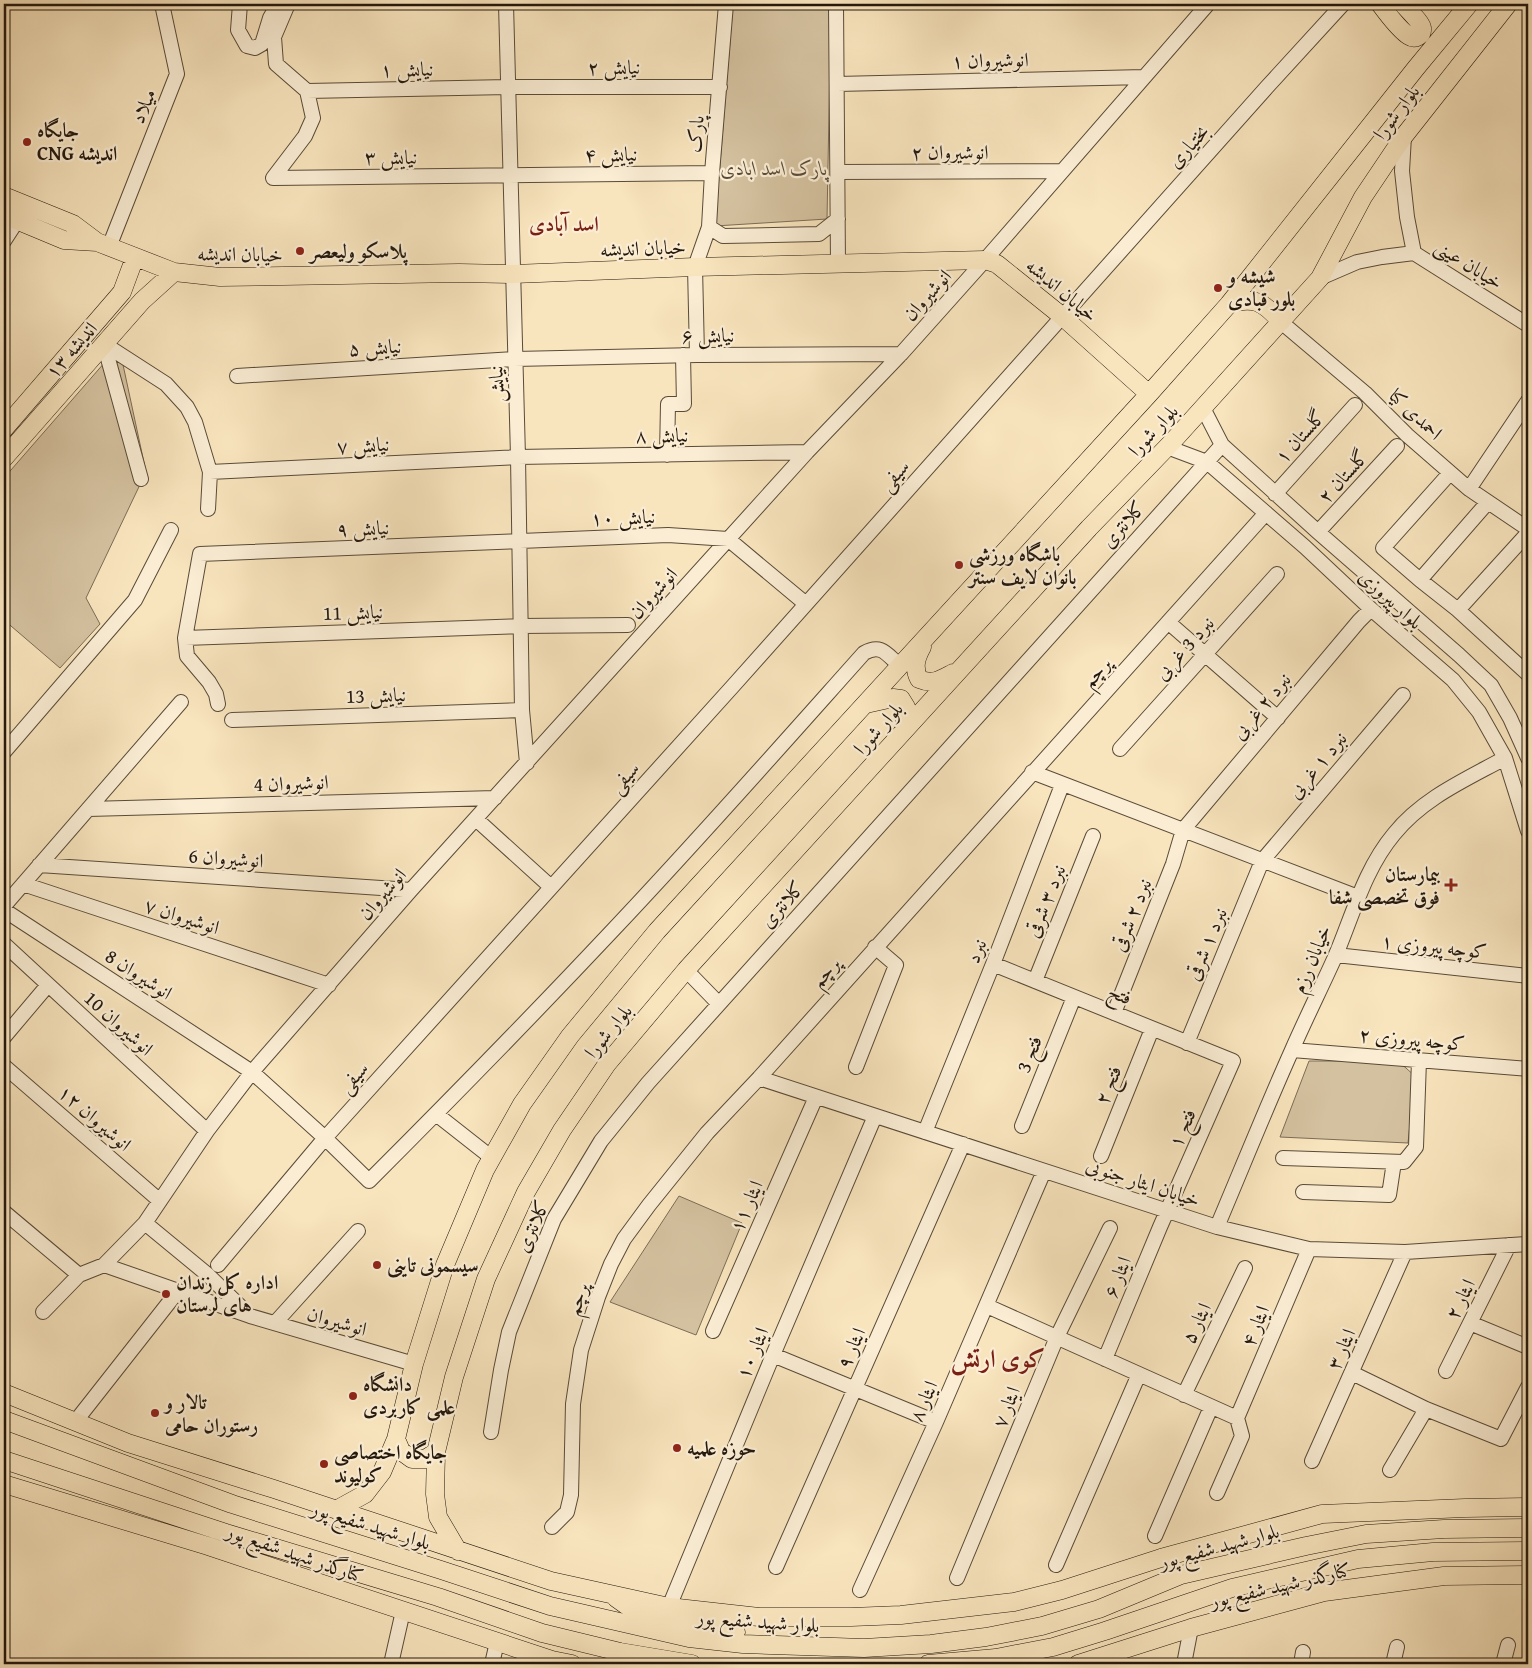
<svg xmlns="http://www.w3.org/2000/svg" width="1532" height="1668" font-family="'Gentium Book Plus',Amiri,serif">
<rect width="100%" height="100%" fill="#f8e4bd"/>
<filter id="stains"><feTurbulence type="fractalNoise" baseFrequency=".004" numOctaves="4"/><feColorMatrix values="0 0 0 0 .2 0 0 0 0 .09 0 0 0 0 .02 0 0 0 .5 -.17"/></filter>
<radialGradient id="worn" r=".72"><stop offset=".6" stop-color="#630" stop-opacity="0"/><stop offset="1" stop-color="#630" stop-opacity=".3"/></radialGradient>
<path fill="#d4c19f" stroke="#7c6c56" d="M 733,4 L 831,4 L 827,219 L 715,226 Z
M 119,346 L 146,472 L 86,598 L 100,624 L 60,668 L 4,620 L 4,478 Z
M 1309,1061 L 1398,1061 L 1415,1076 L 1408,1143 L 1280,1137 Z
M 679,1196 L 742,1223 L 696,1335 L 610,1302 Z"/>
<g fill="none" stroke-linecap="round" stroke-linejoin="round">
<defs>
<path id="minor" d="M 240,4 L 238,30 L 247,46 L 255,48 L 262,44 L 270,18 L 278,4
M 506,4 L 518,457 L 522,710 L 527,763
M 836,4 L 838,264
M 837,84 L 1144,77
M 307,91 L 508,87 L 720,87
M 1404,136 L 1402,171 L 1407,217 L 1414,253
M 838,172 L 1062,171
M 273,178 L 712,173
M 273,178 L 305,136 L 313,118 L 307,91 L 276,64 L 274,37 L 288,4
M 709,227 L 723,236 L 819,234 L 838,219
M 4,241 L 17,221
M 109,247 L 177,74 L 162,4
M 1414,253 L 1528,325
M 1320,278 L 1357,262 L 1382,257 L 1414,253
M 1281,322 L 1365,393 L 1407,435 L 1469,489 L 1528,529
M 104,344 L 166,384 L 187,407 L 195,422 L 210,472 L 208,509
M 104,344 L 141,479
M 697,355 L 695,267 L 709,227 L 712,173 L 726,4
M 237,376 L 515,359 L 697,355 L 901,354
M 1203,408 L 1222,445 L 1318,532 L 1459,655 L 1491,685 L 1510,718 L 1528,758
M 1167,447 L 1207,462 L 1305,547 L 1371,609 L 1453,680 L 1479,712 L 1505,758 L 1528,831
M 667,455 L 668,404 L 684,404 L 683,355
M 210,472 L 518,457 L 807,452
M 1450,473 L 1383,548 L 1420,580 L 1458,610 L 1528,674
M 1469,489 L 1528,401
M 1275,494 L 1355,405
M 1318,532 L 1397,446
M 1420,580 L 1488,502
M 1458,610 L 1528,533
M 1168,622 L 1278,718
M 185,638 L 521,626 L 628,625
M 218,704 L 216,694 L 209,682 L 187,656 L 185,638 L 200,554 L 668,535 L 728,539 L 806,604
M 232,720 L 522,710
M 1120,749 L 1277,574
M 4,752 L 135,600 L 171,530
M 1032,772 L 1358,897
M 88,809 L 495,798
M 476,819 L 551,887
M 39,865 L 411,890
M 23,884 L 329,985
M 4,906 L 181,702
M 4,910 L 252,1072 L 325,1138 L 369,1181 C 451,1099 533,1015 613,930 C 699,839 781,746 864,653 C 882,643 887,655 900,666
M 4,944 L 207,1131
M 1336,955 L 1528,976
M 993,964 L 1233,1061 L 1160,1227 L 1105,1359
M 686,970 L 719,1004
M 1035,981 L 1093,836
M 1114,1013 L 1173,864 L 1183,830 L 1359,621 L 1371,609
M 4,1037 L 48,985
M 1187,1043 L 1262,861 L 1403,695
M 1292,1050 L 1528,1069
M 4,1066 L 160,1201
M 856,1067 L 896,965 L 875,947
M 759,1078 L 1217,1227 L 1309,1249 L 1405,1252 L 1528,1244
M 436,1114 L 492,1158
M 1022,1126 L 1074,997
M 925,1132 L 993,964 L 1062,785
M 1101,1156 L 1152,1029
M 1283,1158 L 1404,1162 L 1416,1147 L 1419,1060
M 1303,1192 L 1389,1195 L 1394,1162
M 4,1212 L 79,1275
M 145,1223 L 208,1275 L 246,1312
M 1217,1227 C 1242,1168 1266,1108 1292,1050 C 1306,1018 1321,988 1335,957 C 1353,915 1364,870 1394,834 C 1423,798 1465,780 1505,758
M 104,1265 L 250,1316 L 414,1364
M 218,1265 L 325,1138 L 733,686 L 1267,87 L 1343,4
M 987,1306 L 1237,1418
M 43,1312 L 79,1275 L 104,1265 L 145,1223 L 207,1131 L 252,1072 L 411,890 L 807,452 L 901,354 L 985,260 L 1208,4
M 275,1323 L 358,1231
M 1470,1323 L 1528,1347
M 713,1331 L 816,1097
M 773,1355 L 936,1422
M 1446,1371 L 1509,1245
M 1352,1373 L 1426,1409 L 1501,1439 L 1528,1387
M 1184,1395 L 1245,1268
M 1237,1418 L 1309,1249
M 75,1422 L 178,1291
M 491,1432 L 501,1370 L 509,1332 L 554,1219 L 601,1141 L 648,1083 L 1222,445
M 1312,1461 L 1405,1252
M 1390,1470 L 1426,1409
M 1217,1493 L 1242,1436 L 1237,1418
M 552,1527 L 567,1512 L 571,1495 L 573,1404 L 581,1350 L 598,1297 L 611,1264 L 624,1239 L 649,1205 L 707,1133 L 759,1078 L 1266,513
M 1155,1536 L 1211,1407
M 1056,1565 L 1139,1374
M 776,1567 L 963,1144
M 957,1578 L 1057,1337 L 1110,1228
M 860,1590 L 936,1422 L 1044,1171
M 669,1607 L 773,1355 L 875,1116
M 391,1664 L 403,1611
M 492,1664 L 497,1642
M 1184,1664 L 1191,1628
M 1301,1664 L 1303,1652
M 1393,1664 L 1397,1647
M 1503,1664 L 1508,1645"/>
<path id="major" d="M 1380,4 C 1388,14 1398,29 1409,36 C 1415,40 1423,36 1422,28 C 1422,23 1407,9 1403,4
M 4,196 L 73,224 L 97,242
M 4,215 L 64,240 L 97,242 L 174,272 L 220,277 L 459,273 L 513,274 L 695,267 L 985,260 L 997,264 L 1063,317 L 1149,394
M 1229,304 C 1254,296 1264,302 1281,322
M 4,429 L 122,292 L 135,257
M 4,458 L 142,301 L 174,272
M 922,647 C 916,658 913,667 919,679 C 933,685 940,680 953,673
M 866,704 L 893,698 L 901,699 L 906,707 L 904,731
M 4,1393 L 128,1443 L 274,1489 L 551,1581 L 669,1607 L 759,1617 L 851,1617 L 901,1615 L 1014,1602 L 1062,1590 L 1161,1558 L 1322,1514 L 1465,1508 L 1528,1507
M 4,1420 L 232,1504 L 441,1570 L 550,1606 L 689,1638 L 743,1644 L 864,1648 L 931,1644 L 986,1637 L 1042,1626 L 1099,1609 L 1181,1575 L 1306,1546 L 1366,1534 L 1444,1529 L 1528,1528
M 396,1439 L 401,1451 L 412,1459 L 425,1459 L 436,1452
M 4,1460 L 226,1533 L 438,1597 L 542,1633 L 620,1652 L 692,1664
M 4,1484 L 208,1546 L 552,1660 L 572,1664
M 336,1510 L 365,1494 L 382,1472 L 396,1439 L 414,1364 L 445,1265 L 485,1170 L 522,1104 L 570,1036 L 657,931 L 1149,394 L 1229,304 L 1416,68 L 1469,4
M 458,1551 L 438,1517 L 435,1494 L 436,1452 L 454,1377 L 486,1279 L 526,1192 L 562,1130 L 607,1064 L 686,970 L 1089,528 L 1172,442 L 1320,278 L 1363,197 L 1404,136 L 1508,4
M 616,1598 L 637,1613 L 697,1626 L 736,1632
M 928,1664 L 996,1658 L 1053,1647 L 1105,1631 L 1232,1588 L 1358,1559 L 1433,1552 L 1528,1551
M 1078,1664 L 1191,1628 L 1324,1592 L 1444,1576 L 1528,1575"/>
</defs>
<use href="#minor" stroke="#594b38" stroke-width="16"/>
<use href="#major" stroke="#24180c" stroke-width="19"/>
<use href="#minor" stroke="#faedd4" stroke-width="14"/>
<use href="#major" stroke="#f8e4bd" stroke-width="18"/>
</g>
<g fill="#8f2418" stroke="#faedd4" stroke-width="2">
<circle cx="27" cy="142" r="5"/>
<circle cx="300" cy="251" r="5"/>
<circle cx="1218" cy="288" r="5"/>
<circle cx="959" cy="565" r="5"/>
<path d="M1448.5 877.5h5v5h5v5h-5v5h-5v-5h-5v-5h5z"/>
<circle cx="377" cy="1265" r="5"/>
<circle cx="166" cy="1294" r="5"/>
<circle cx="353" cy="1396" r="5"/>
<circle cx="155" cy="1413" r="5"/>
<circle cx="677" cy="1448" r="5"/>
<circle cx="324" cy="1464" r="5"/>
</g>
<g text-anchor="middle" stroke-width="4.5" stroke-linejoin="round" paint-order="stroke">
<g font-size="20" fill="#24180c" stroke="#faedd4">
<text transform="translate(990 60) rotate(-1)" y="7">انوشیروان ۱</text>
<text x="614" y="74">نیایش ۲</text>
<text transform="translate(407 69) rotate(-1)" y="7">نیایش ۱</text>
<text transform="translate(143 106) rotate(-68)" y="7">میلاد</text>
<text transform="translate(1396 112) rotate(-53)" y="7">بلوار شورا</text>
<text transform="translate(695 134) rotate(-84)" y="7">پارک</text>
<text transform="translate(1188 146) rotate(-48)" y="7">بختیاری</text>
<text x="950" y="159">انوشیروان ۲</text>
<text transform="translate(611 154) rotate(-1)" y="7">نیایش ۴</text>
<text x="391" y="164">نیایش ۳</text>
<text transform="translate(643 248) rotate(-2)" y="7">خیابان اندیشه</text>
<text transform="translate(240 254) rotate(1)" y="7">خیابان اندیشه</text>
<text transform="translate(1469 264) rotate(32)" y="7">خیابان عینی</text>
<text transform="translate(1062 290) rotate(40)" y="7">خیابان اندیشه</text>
<text transform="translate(927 295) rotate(-48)" y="7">انوشیروان</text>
<text transform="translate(708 335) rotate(-1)" y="7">نیایش ۶</text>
<text transform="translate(375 347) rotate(-3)" y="7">نیایش ۵</text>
<text transform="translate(71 350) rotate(-49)" y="7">اندیشه ۱۳</text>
<text transform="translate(496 384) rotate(-92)" y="7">نیایش</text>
<text transform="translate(1416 414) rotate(43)" y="7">احمدی کیا</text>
<text transform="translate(1153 430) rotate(-47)" y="7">بلوار شورا</text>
<text transform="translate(662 435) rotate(-1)" y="7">نیایش ۸</text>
<text transform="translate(1300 436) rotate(-48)" y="7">گلستان ۱</text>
<text transform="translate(363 445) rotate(-3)" y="7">نیایش ۷</text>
<text transform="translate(894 475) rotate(-48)" y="7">سیفی</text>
<text transform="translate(1343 476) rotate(-48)" y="7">گلستان ۲</text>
<text transform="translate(623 517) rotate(-2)" y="7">نیایش ۱۰</text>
<text transform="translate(1123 524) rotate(-48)" y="7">کلانتری</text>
<text transform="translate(363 528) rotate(-2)" y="7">نیایش ۹</text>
<text transform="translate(653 593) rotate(-48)" y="7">انوشیروان</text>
<text transform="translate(1391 599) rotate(42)" y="7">بلوار پیروزی</text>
<text transform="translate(353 612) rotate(-2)" y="7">نیایش 11</text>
<text transform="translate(1184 648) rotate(-48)" y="7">نبرد 3 غربی</text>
<text transform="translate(1096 672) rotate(-48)" y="7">پرچم</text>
<text transform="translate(376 695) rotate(-2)" y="7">نیایش 13</text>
<text transform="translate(1261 706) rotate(-50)" y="7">نبرد ۲ غربی</text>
<text transform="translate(878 728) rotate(-48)" y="7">بلوار شورا</text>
<text transform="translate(1317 765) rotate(-50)" y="7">نبرد ۱ غربی</text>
<text transform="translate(624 777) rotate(-48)" y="7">سیفی</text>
<text transform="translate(291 783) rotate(-2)" y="7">انوشیروان 4</text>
<text transform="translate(226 858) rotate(4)" y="7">انوشیروان 6</text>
<text transform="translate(382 894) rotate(-49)" y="7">انوشیروان</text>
<text transform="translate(1045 901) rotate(-68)" y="7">نبرد ۳ شرقی</text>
<text transform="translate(782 904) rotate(-48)" y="7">کلانتری</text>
<text transform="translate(1131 915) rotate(-68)" y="7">نبرد ۲ شرقی</text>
<text transform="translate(182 916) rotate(18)" y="7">انوشیروان ۷</text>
<text transform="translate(1206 944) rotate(-67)" y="7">نبرد ۱ شرقی</text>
<text transform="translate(1434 946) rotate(6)" y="7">کوچه پیروزی ۱</text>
<text transform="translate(976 951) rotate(-68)" y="7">نبرد</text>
<text transform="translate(1311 959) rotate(-67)" y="7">خیابان رزم</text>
<text transform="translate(825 972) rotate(-48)" y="7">پرچم</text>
<text transform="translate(139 974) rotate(33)" y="7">انوشیروان 8</text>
<text transform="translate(1120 994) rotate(22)" y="7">فتح</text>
<text transform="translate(119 1023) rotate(42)" y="7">انوشیروان 10</text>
<text transform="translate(608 1031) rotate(-51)" y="7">بلوار شورا</text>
<text transform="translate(1412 1039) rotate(5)" y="7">کوچه پیروزی ۲</text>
<text transform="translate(1029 1054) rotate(-68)" y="7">فتح 3</text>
<text transform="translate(353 1077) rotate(-48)" y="7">سیفی</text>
<text transform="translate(1108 1085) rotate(-68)" y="7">فتح ۲</text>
<text transform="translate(95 1118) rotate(41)" y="7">انوشیروان ۱۲</text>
<text transform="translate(1182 1128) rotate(-66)" y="7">فتح ۱</text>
<text transform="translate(1143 1182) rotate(18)" y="7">خیابان ایثار جنوبی</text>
<text transform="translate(746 1206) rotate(-66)" y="7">ایثار ۱۱</text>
<text transform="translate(532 1226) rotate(-66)" y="7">کلانتری</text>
<text transform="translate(1117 1277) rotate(-68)" y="7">ایثار ۶</text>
<text transform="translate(577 1299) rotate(-71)" y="7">پرچم</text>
<text transform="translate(1460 1299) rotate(-63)" y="7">ایثار ۲</text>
<text transform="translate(337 1321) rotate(16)" y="7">انوشیروان</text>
<text transform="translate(1196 1323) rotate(-64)" y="7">ایثار ۵</text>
<text transform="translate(1255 1326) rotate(-67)" y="7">ایثار ۴</text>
<text transform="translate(851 1348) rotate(-66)" y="7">ایثار ۹</text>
<text transform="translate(1341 1349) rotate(-66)" y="7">ایثار ۳</text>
<text transform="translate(752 1353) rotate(-67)" y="7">ایثار ۱۰</text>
<text transform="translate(923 1401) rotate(-66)" y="7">ایثار ۸</text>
<text transform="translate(1006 1407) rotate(-68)" y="7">ایثار ۷</text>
<text transform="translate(371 1525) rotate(17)" y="7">بلوار شهید شفیع پور</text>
<text transform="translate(1219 1546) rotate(-15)" y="7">بلوار شهید شفیع پور</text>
<text transform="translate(295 1553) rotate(19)" y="7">کنارگذر شهید شفیع پور</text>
<text transform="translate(1280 1585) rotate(-13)" y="7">کنارگذر شهید شفیع پور</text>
<text transform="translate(758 1621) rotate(4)" y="7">بلوار شهید شفیع پور</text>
</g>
<g font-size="20" font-weight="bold" fill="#24180c" stroke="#faedd4" text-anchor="start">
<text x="37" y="137">جایگاه<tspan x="37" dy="23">CNG اندیشه</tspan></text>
<text x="310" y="258">پلاسکو ولیعصر</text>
<text x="1228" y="283">شیشه و<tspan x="1228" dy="23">بلور قبادی</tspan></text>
<text x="969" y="561">باشگاه ورزشی<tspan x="969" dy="23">بانوان لایف سنتر</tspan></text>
<text x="1440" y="881" text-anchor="end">بیمارستان<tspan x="1440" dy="23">فوق تخصصی شفا</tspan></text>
<text x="387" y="1272">سیسمونی تاینی</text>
<text x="176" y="1289">اداره کل زندان<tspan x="176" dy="23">های لرستان</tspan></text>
<text x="363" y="1391">دانشگاه<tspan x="363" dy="23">علمی کاربردی</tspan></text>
<text x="165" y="1409">تالار و<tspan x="165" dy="23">رستوران حامی</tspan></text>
<text x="687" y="1455">حوزه علمیه</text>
<text x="334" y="1459">جایگاه اختصاصی<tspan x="334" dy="23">کولیوند</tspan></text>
</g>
<g font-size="20" font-style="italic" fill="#594b38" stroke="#faedd4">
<text x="774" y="175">پارک اسد ابادی</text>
</g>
<g font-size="21" font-weight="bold" fill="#7a1f14" stroke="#faedd4">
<text x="564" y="231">اسد آبادی</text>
</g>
<g font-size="25" font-weight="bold" fill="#7a1f14" stroke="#faedd4">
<text x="998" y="1367">کوی ارتش</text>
</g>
</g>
<rect width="1532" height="1668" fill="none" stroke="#f8e4bd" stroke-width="20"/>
<rect x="5" y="5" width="1522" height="1658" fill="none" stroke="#24180c" stroke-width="2.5"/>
<rect x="10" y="10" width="1512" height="1648" fill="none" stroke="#24180c"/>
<rect width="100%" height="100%" filter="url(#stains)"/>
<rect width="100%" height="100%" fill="url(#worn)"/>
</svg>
